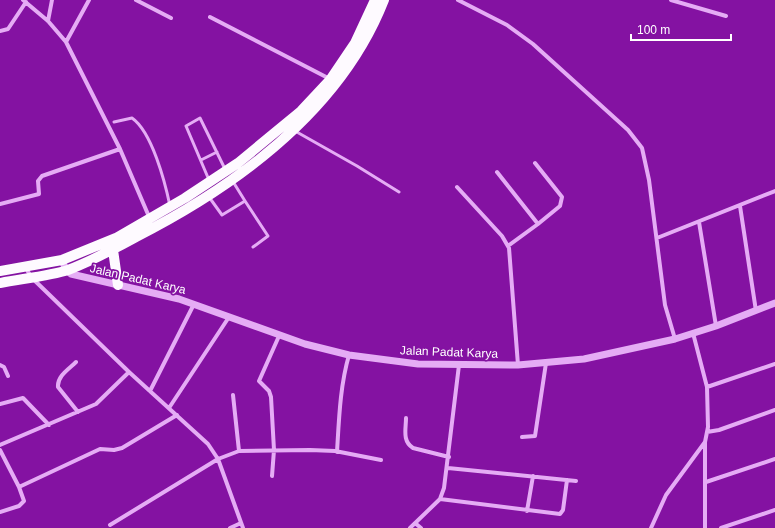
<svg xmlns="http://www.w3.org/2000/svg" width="775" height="528" font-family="Arial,sans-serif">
<rect width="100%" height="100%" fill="#8412a2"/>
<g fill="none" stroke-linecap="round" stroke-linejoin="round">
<path stroke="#e5acf5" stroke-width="3" d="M 114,122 L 132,118 C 152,132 165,182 170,206
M 295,131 L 357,166 L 399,192
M 201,160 L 217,152
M 209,180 L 186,126 L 200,118 L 225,169
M 209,197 L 222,215 L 245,201 L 232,180
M 245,201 L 268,236 L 253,247"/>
<path stroke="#e5acf5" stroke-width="4" d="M 23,0 L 48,21 L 66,42 L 120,149 L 150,219
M 136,0 L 171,18
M 458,0 L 507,25 L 533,44 L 628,130 L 642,148 L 649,180 L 665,305 L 675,339
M 671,0 L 726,16
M 210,17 L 330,79
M 48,21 L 52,0
M 0,31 L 8,29 L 26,2
M 66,42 L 89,0
M 535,163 L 562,197 L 560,206 L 538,224
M 497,172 L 538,224 L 508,246
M 457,187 L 502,236 L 509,248 L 518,365
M 0,204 L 39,194 L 38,181 L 42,176 L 120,149
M 740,206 L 756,311
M 699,222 L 716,326
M 657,238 L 775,191
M 26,268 L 31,277 L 129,372 L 208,444 L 218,459 L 243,528
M 693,333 L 707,387 L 708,427 L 705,442 L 705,528
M 76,362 C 69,369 57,376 58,387 L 78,412
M 0,365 L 4,367 L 8,376
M 707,387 L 775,364
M 150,391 L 194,304
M 233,395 L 239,451
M 0,404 L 23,398 L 49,425
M 169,408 L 229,317
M 406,418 C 406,429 402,441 413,448 L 449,457
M 707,432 L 719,430 L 775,410
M 522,437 L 535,436 L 546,363
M 0,445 L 96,404 L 129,372
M 0,450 L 19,487 L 24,501 L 19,506 L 0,512
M 337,452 C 339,419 340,386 349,355
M 448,468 L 576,481
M 272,476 L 274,450 L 271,397 L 269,391 L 259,381 L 279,336
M 706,482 L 775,459
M 19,487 L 100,449 L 114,450 L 122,448 L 177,415
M 440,499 L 560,514 L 563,510 L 567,480
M 527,511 L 533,476
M 415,523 L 421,528
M 110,525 L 218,459 L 239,451 L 310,450 L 335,451 L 381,460
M 230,528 L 241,523
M 410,528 L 440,499 L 444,488 L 459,365
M 651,528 L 666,495 L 705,442
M 721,528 L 775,510"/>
<path stroke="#e5acf5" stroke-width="7" d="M 62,260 L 66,270 L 71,274 L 179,299 L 305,344 L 349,355 L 418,364 L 518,365 L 584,359 L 675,339 L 716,326 L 775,303"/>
<path stroke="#fefaff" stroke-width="10" d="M 112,243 L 118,285
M 0,271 L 62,260 L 116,238 L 185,198 L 238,163 L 301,111 L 330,80 L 355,43 L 375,0
M 0,283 C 20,279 50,276 68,270 C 92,261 114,249 136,237 C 238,185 341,110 384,0"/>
</g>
<g text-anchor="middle" stroke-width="3.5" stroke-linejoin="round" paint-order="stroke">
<g font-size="12" fill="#fff" stroke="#8412a2">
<text transform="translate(138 279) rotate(13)" y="4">Jalan Padat Karya</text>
<text transform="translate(449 352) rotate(2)" y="4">Jalan Padat Karya</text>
</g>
</g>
<path d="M631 34v6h100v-6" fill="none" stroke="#ffffff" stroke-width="2"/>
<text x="637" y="34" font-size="12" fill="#ffffff" stroke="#8412a2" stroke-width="3" paint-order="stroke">100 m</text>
</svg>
